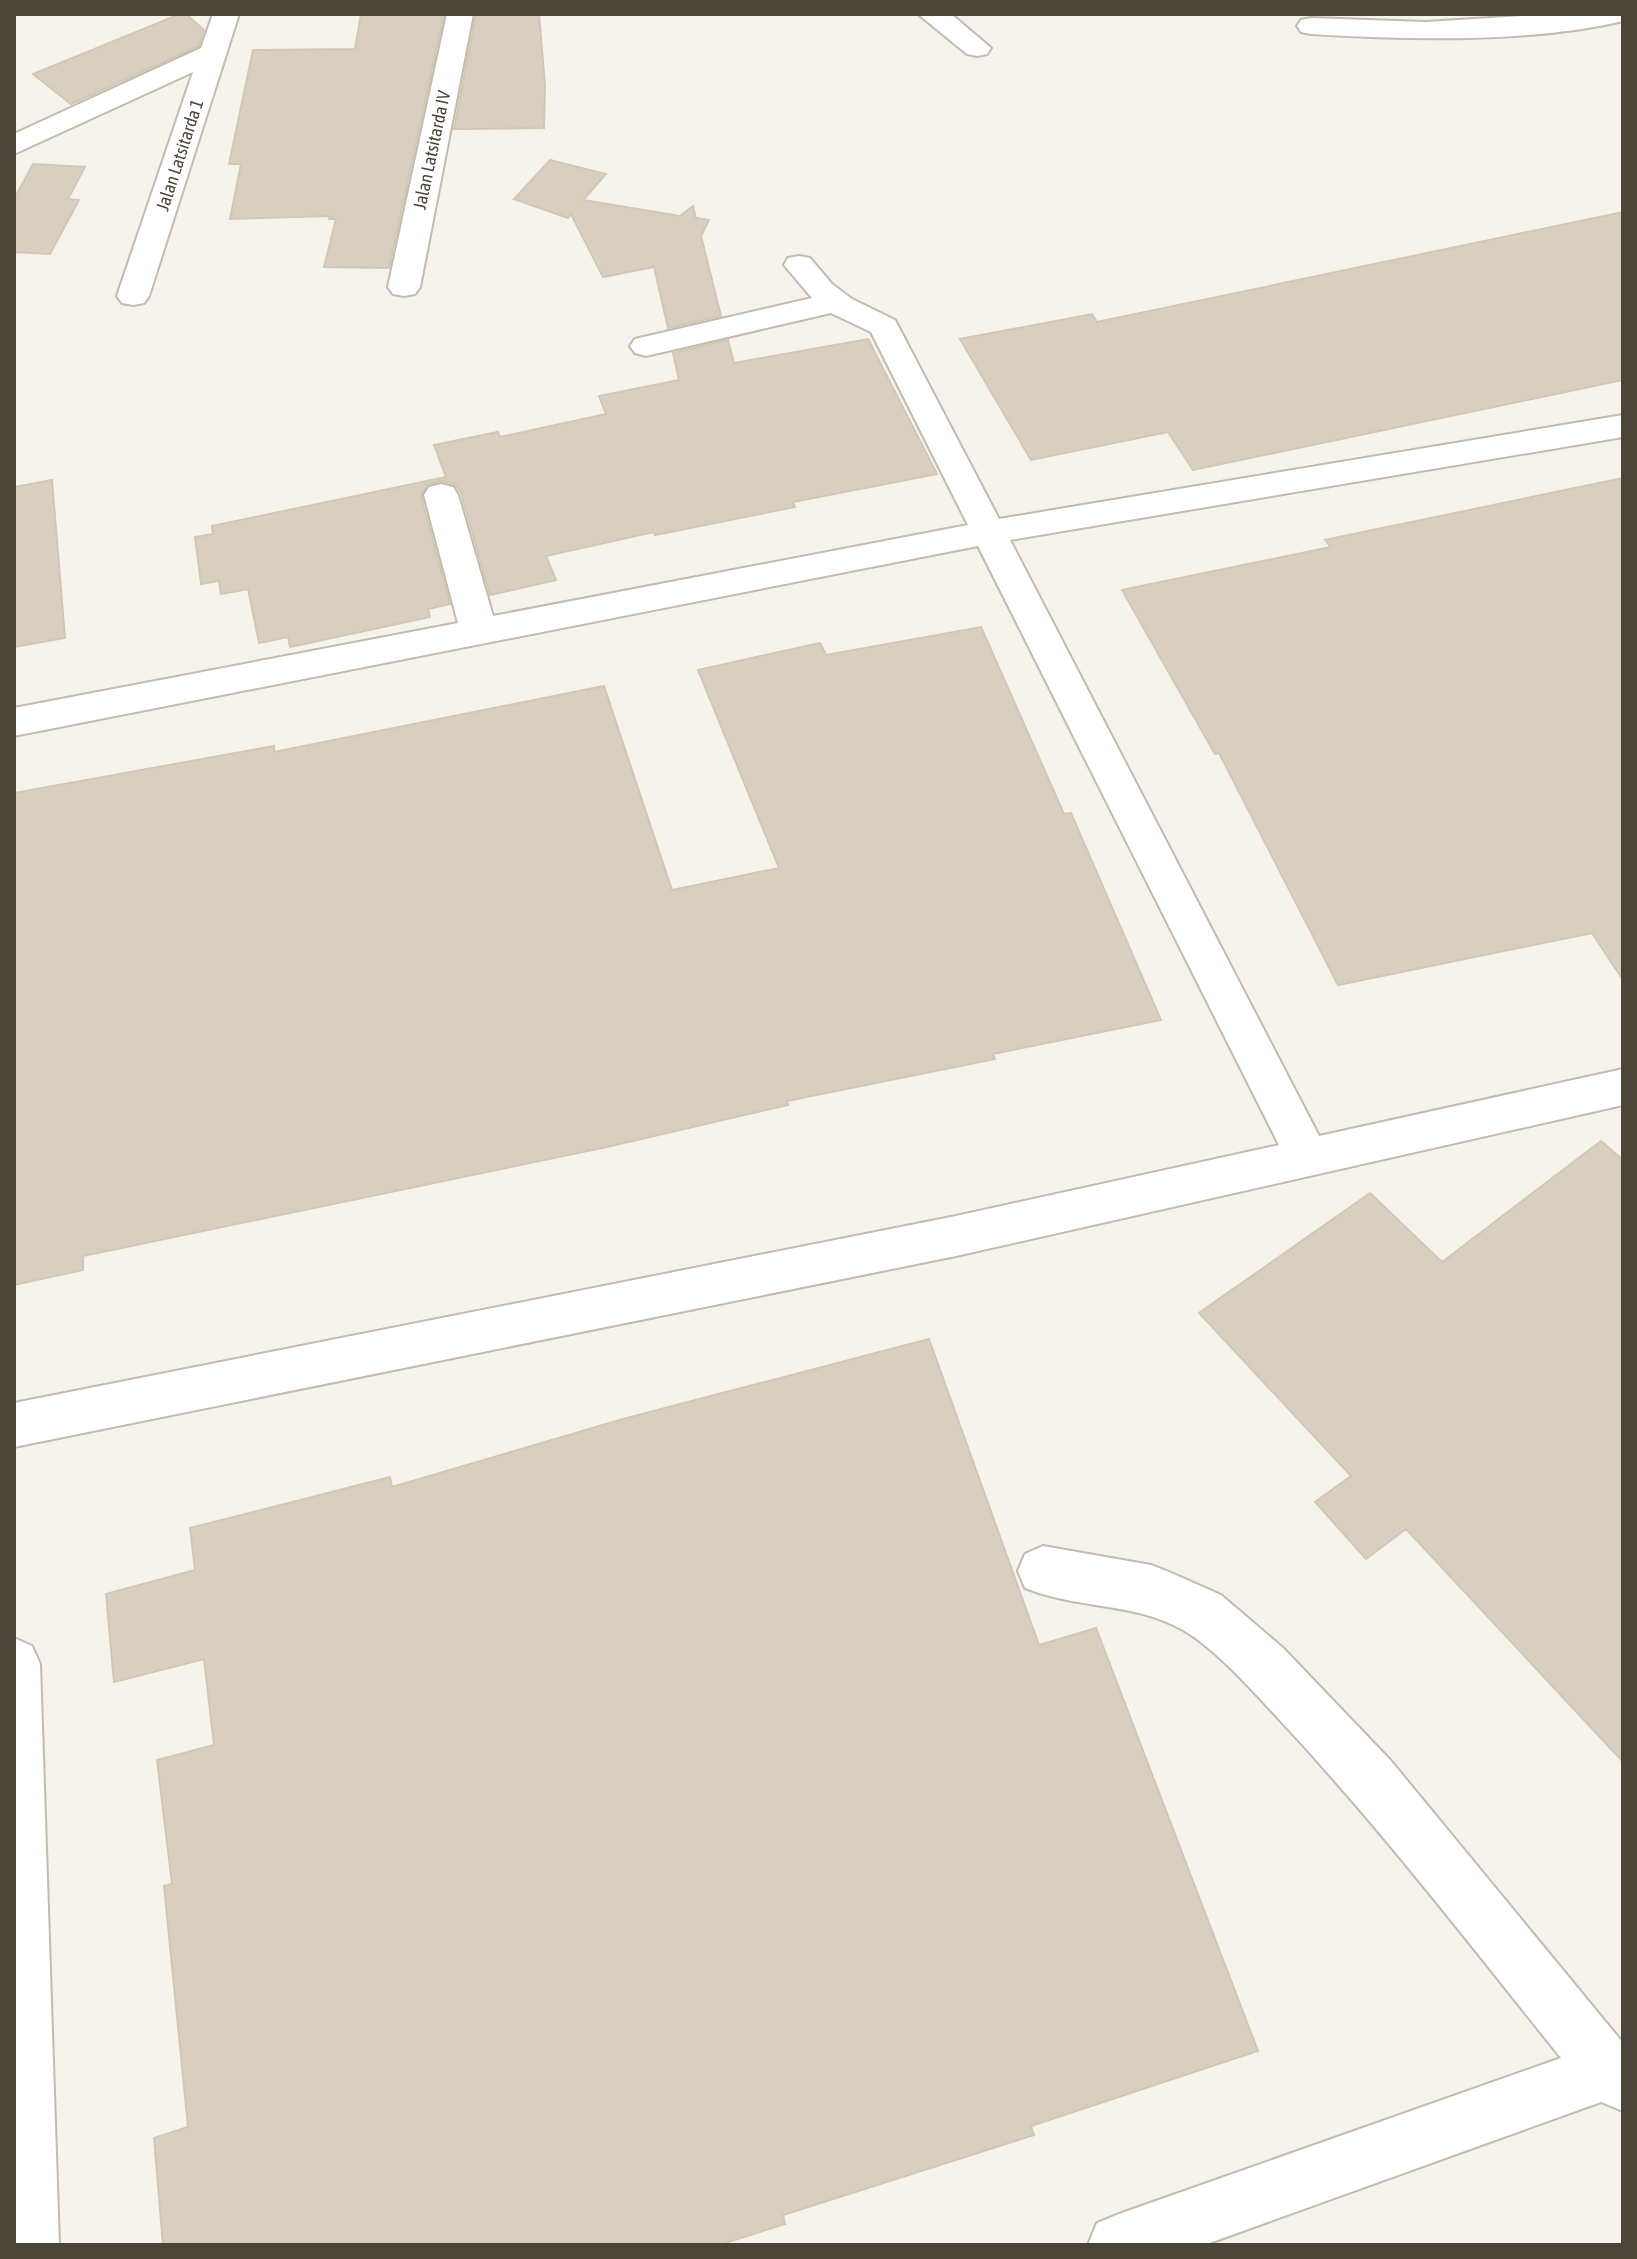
<svg xmlns="http://www.w3.org/2000/svg" width="1637" height="2259" font-family="'Asap Condensed',sans-serif">
<rect width="100%" height="100%" fill="#f6f3ec"/>
<path fill="#d8cfc1" stroke="#d3c7b4" stroke-width="2" d="M 180,14 L 186,14 L 204,30 L 199,46 L 71,104 L 33,74 Z
M 361,14 L 444,14 L 389,268 L 324,267 L 336,219 L 329,219 L 330,216 L 230,219 L 241,164 L 229,164 L 253,50 L 355,49 Z
M 476,14 L 539,14 L 545,85 L 544,128 L 454,129 Z
M 550,160 L 606,174 L 583,200 L 680,216 L 693,206 L 696,218 L 709,220 L 701,236 L 721,316 L 668,328 L 654,267 L 603,277 L 571,214 L 568,218 L 514,199 Z
M 33,164 L 85,167 L 68,199 L 79,200 L 50,254 L 14,252 L 14,199 Z
M 1623,212 L 1623,380 L 1193,470 L 1168,432 L 1031,460 L 960,339 L 1092,314 L 1097,322 Z
M 868,339 L 937,474 L 793,502 L 795,507 L 655,535 L 654,532 L 546,556 L 556,580 L 490,595 L 461,493 L 454,484 L 442,481 L 428,484 L 421,496 L 450,604 L 428,609 L 430,617 L 290,647 L 288,637 L 259,643 L 248,589 L 221,594 L 219,581 L 201,584 L 195,537 L 213,534 L 212,526 L 446,477 L 434,445 L 498,432 L 500,437 L 606,414 L 599,396 L 679,380 L 673,353 L 728,340 L 734,363 Z
M 1623,478 L 1623,980 L 1592,933 L 1338,985 L 1219,753 L 1215,754 L 1122,590 L 1331,547 L 1325,540 Z
M 52,480 L 65,638 L 14,647 L 14,487 Z
M 981,627 L 1064,814 L 1071,813 L 1161,1020 L 993,1054 L 995,1059 L 787,1101 L 788,1105 L 607,1147 L 83,1256 L 83,1270 L 14,1285 L 14,793 L 274,746 L 274,752 L 604,686 L 672,890 L 779,868 L 698,670 L 820,643 L 826,655 Z
M 1601,1141 L 1623,1160 L 1623,1762 L 1406,1529 L 1366,1559 L 1315,1502 L 1351,1476 L 1199,1313 L 1370,1193 L 1442,1262 Z
M 929,1339 L 1039,1645 L 1096,1628 L 1258,2051 L 1031,2126 L 1034,2135 L 783,2215 L 785,2224 L 719,2245 L 163,2245 L 154,2138 L 188,2127 L 164,1886 L 172,1884 L 157,1760 L 214,1745 L 204,1659 L 114,1682 L 106,1594 L 195,1570 L 190,1528 L 390,1477 L 392,1487 L 623,1419 Z"/>
<g fill="none" stroke-linecap="round" stroke-linejoin="round">
<defs>
<path id="minor" d="M 213,14 L 239,14 L 149,296 L 144,303 L 133,305 L 122,303 L 117,296 L 193,72 L 14,154 L 14,134 L 201,48 Z
M 447,14 L 473,14 L 420,287 L 415,294 L 404,296 L 393,294 L 388,287 Z
M 918,14 L 951,14 L 991,48 L 987,54 L 977,56 L 967,54 Z
M 1555,14 L 1623,14 L 1623,21 C 1531,43 1406,40 1311,34 L 1301,32 L 1297,26 L 1301,20 L 1311,18 L 1426,22 Z
M 799,256 L 810,258 L 832,284 L 852,299 L 895,320 L 999,519 L 1623,415 L 1623,437 L 1010,540 L 1319,1136 L 1623,1069 L 1623,1105 L 956,1256 L 14,1447 L 14,1403 L 956,1216 L 1279,1145 L 978,546 L 14,736 L 14,708 L 458,623 L 424,495 L 429,487 L 441,484 L 453,487 L 458,495 L 493,616 L 968,525 L 871,332 L 831,313 L 646,356 L 635,353 L 630,346 L 635,339 L 812,298 L 784,265 L 788,258 Z
M 1043,1546 L 1151,1565 L 1169,1572 L 1221,1595 L 1283,1648 L 1391,1761 L 1623,2043 L 1623,2111 L 1601,2102 L 1204,2245 L 1088,2245 L 1097,2223 L 1119,2214 L 1561,2058 C 1472,1947 1385,1834 1289,1730 C 1262,1701 1217,1649 1183,1630 C 1134,1602 1076,1609 1025,1588 L 1018,1571 L 1025,1554 Z
M 14,1638 L 32,1646 L 40,1664 L 59,2245 L 14,2245 Z"/>
</defs>
<use href="#minor" stroke="#c2bbae" stroke-width="4"/>
<use href="#minor" fill="#fff" fill-rule="evenodd"/>
</g>
<g text-anchor="middle" stroke-width="6" stroke-linejoin="round" paint-order="stroke">
<g font-size="18" fill="#4b4439" stroke="#fff">
<text transform="translate(432 150) rotate(-78)" y="6">Jalan Latsitarda IV</text>
<text transform="translate(180 155) rotate(-72)" y="6">Jalan Latsitarda 1</text>
</g>
</g>
<rect width="1637" height="2259" fill="none" stroke="#4b4439" stroke-width="32"/>
</svg>
